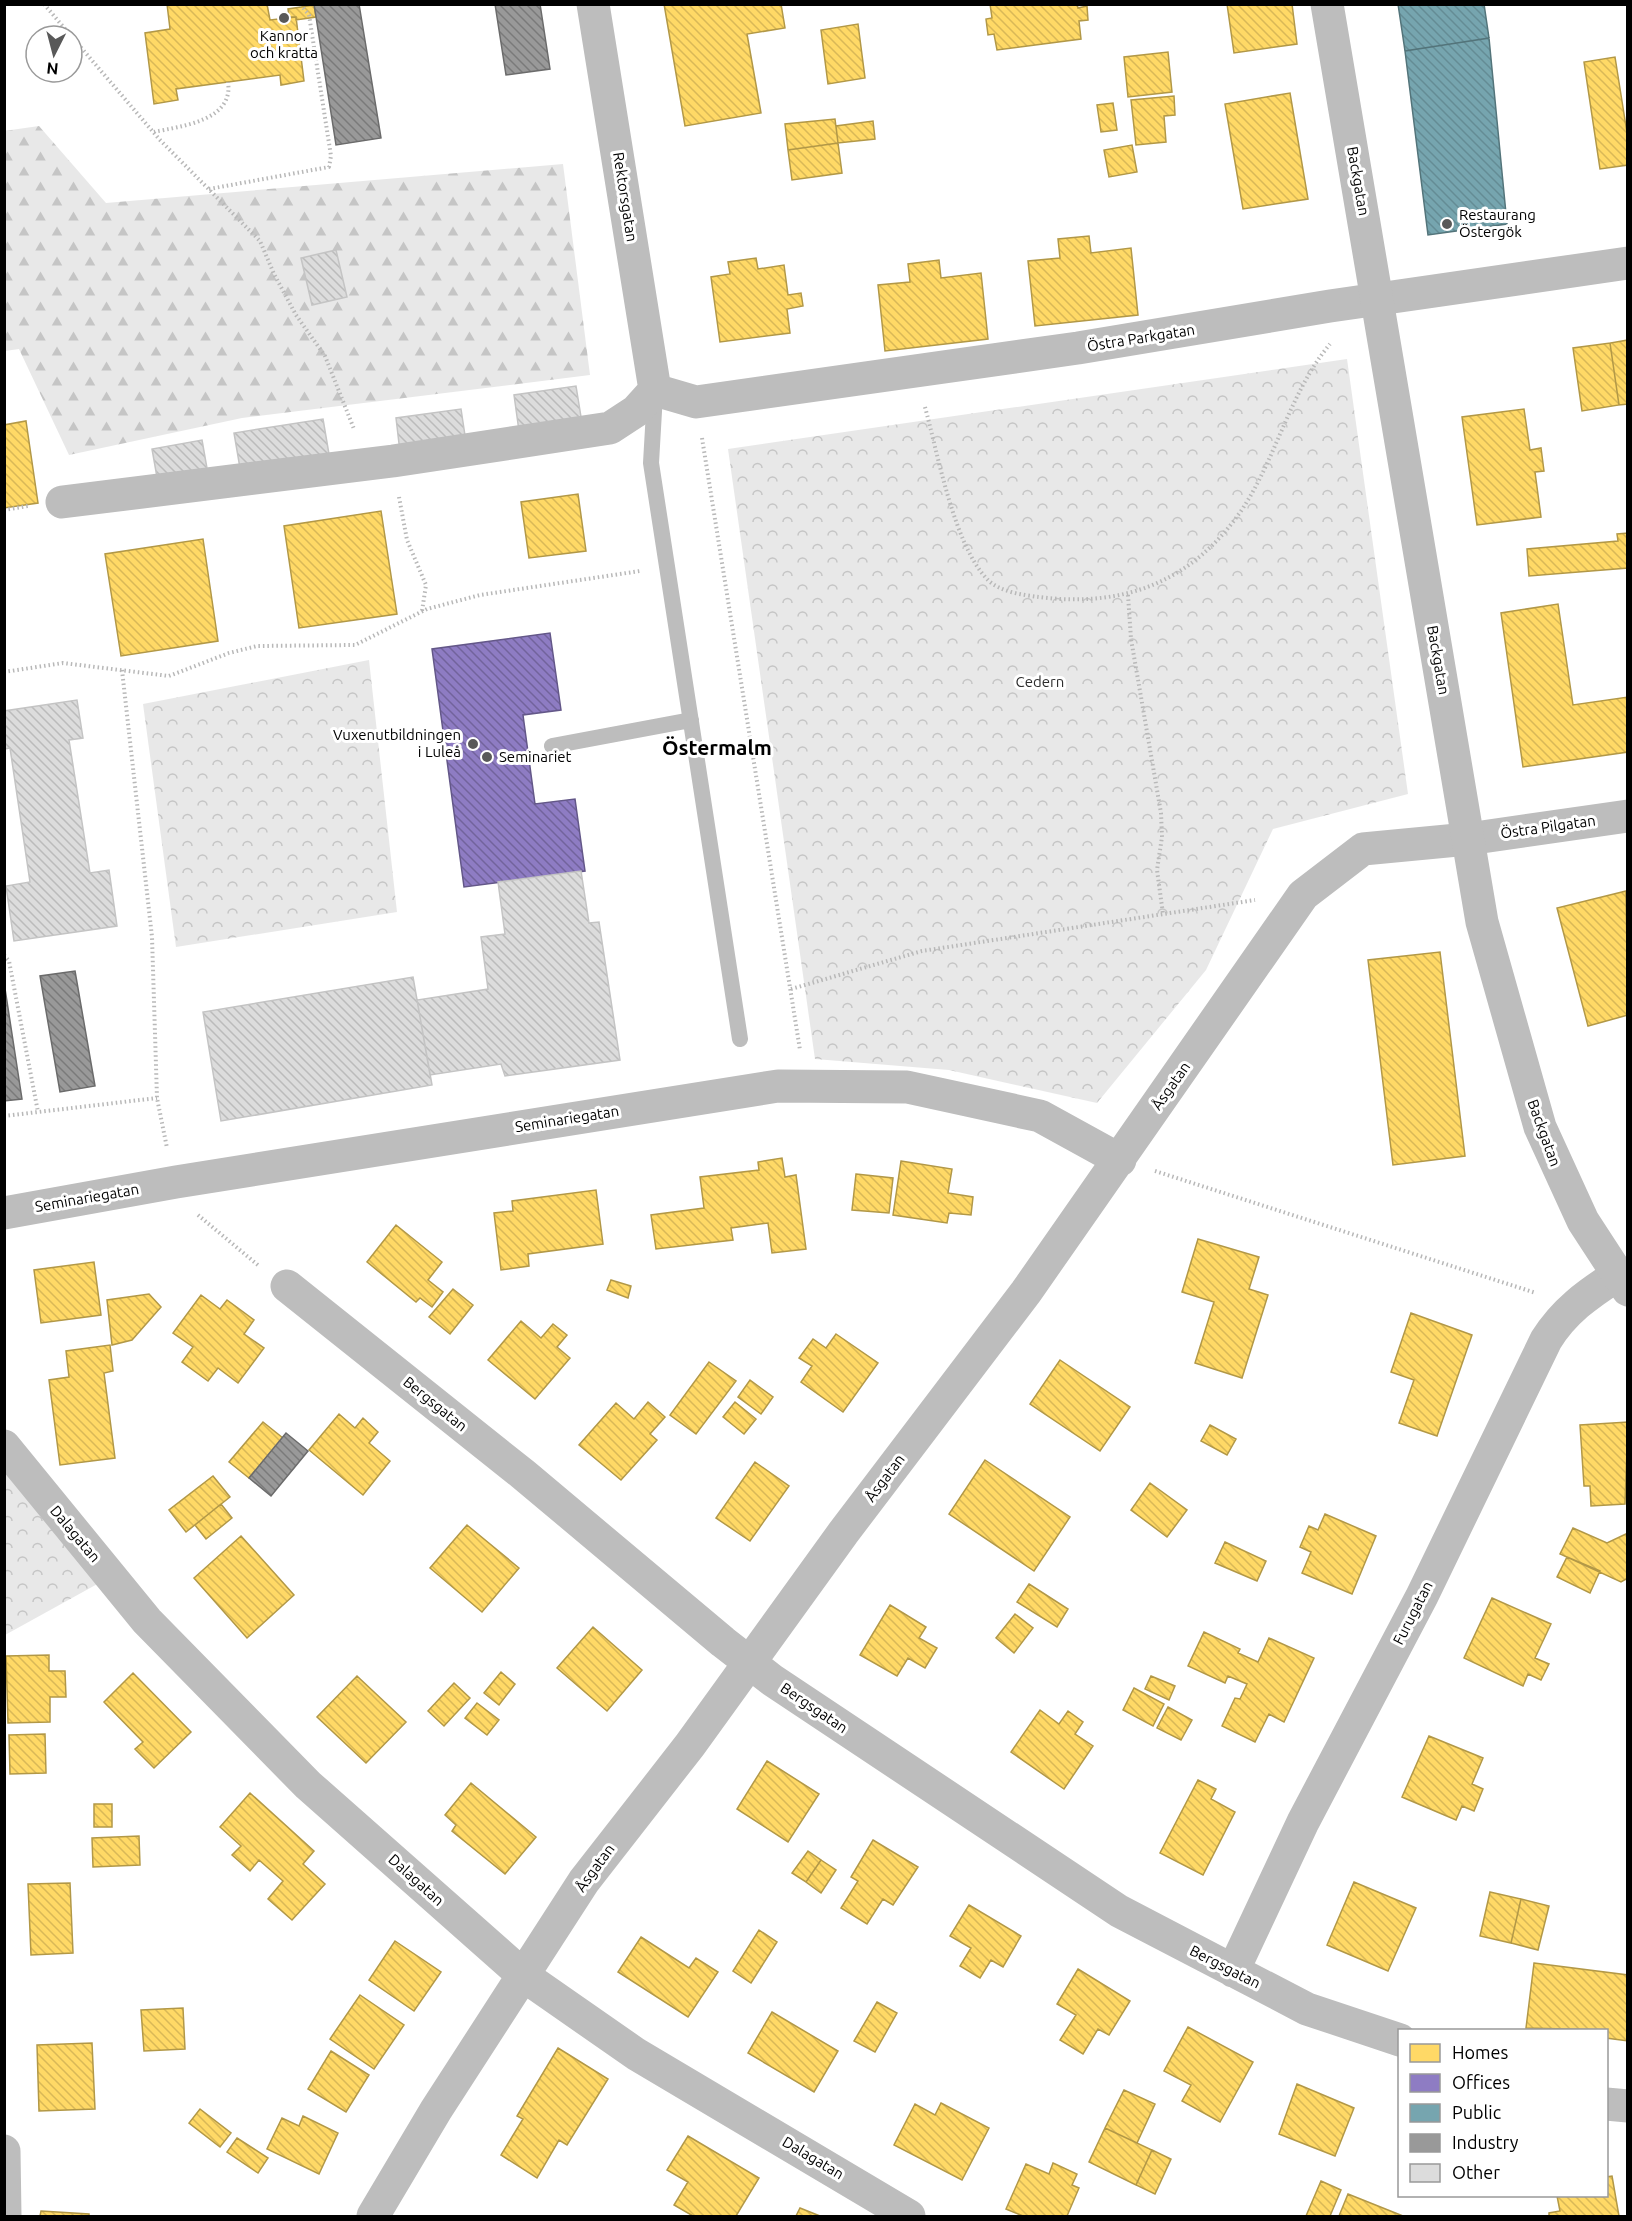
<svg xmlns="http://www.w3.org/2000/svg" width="1632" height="2221" font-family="Ubuntu,sans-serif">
<defs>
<pattern id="forest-firs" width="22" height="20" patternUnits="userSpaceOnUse" patternTransform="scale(1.5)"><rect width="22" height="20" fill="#e8e8e8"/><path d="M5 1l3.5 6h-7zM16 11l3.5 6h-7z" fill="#c5c5c5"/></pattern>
<pattern id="park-crowns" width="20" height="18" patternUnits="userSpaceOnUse" patternTransform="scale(1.5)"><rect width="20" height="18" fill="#e8e8e8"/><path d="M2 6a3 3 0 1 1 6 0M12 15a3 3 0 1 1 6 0" fill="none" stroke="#c5c5c5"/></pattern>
<pattern id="homes-back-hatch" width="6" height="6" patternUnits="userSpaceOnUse" patternTransform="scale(1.5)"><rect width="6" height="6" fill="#ffd966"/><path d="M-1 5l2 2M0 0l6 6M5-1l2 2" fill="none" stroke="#d9b857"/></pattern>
<pattern id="offices-back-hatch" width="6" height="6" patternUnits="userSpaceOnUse" patternTransform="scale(1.5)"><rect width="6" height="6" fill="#8e7cc3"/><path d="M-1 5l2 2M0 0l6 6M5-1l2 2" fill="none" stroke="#72639c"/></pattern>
<pattern id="public-back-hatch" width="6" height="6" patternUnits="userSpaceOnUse" patternTransform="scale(1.5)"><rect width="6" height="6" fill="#76a5af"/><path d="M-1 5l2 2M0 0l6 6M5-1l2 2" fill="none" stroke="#648c95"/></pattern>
<pattern id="industry-back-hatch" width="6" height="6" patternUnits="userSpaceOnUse" patternTransform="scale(1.5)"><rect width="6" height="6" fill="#999"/><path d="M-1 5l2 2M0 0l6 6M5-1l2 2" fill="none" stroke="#7a7a7a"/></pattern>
<pattern id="building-back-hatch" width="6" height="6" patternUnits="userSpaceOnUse" patternTransform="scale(1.5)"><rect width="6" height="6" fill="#dcdcdc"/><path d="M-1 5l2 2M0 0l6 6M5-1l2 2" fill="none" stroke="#bbb"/></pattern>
</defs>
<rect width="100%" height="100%" fill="#fff"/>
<path fill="url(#forest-firs)" d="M 39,126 L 106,203 L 563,164 L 590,375 L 242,418 L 69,455 L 19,349 L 5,351 L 4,131 Z"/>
<path fill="url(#park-crowns)" d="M 1347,359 L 1408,794 L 1273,829 L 1206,970 L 1097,1103 L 949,1070 L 815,1059 L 728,449 Z
M 369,660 L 397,912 L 176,947 L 143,704 Z
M 5,1450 L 110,1577 L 5,1635 Z"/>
<path fill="url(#homes-back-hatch)" stroke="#b29847" stroke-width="1.5" d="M 167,4 L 267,4 L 270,20 L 296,17 L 304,81 L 281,85 L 280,75 L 176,89 L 178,100 L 154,104 L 145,33 L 170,29 Z
M 664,4 L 781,4 L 785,28 L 747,34 L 761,113 L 685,126 Z
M 990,4 L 1077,4 L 1078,8 L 1087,6 L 1088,20 L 1079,21 L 1081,39 L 997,50 L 994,34 L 988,35 L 986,19 L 992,18 Z
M 1227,4 L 1292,4 L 1297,44 L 1234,53 Z
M 314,5 L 316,17 L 296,20 L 296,17 L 289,17 L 288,9 Z
M 858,24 L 865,78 L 828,84 L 821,30 Z
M 1168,52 L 1172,92 L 1128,97 L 1124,57 Z
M 1615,57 L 1628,139 L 1628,165 L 1600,169 L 1584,62 Z
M 1290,93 L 1308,199 L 1243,209 L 1225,104 Z
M 1174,96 L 1175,115 L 1164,116 L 1166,142 L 1136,145 L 1131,100 Z
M 1113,103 L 1117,130 L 1101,132 L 1097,105 Z
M 835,119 L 838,143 L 788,150 L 785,124 Z
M 873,121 L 875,139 L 838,143 L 836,126 Z
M 838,143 L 842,173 L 792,180 L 788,150 Z
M 1132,145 L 1137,172 L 1109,177 L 1104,150 Z
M 1089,236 L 1091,253 L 1131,248 L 1138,315 L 1035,326 L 1028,261 L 1060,258 L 1058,239 Z
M 756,258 L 758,269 L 784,265 L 788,295 L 801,293 L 803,306 L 787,309 L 790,333 L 720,342 L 711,277 L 730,274 L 728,262 Z
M 939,260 L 941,278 L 981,273 L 988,339 L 885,351 L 878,285 L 910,282 L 908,264 Z
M 1628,340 L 1628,404 L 1619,405 L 1610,343 Z
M 1610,343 L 1619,405 L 1582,411 L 1573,348 Z
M 1524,409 L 1530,450 L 1541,448 L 1544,471 L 1535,472 L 1541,517 L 1477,525 L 1462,417 Z
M 26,421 L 38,503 L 4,508 L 4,425 Z
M 578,494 L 586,551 L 529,558 L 521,502 Z
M 381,511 L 397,614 L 299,628 L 284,526 Z
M 1628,533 L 1628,568 L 1529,576 L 1527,549 L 1618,541 L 1617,534 Z
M 203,539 L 218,641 L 121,656 L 105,554 Z
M 1558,604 L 1573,705 L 1628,697 L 1628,752 L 1523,767 L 1501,613 Z
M 1626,891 L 1628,1015 L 1588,1026 L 1557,908 Z
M 1440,952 L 1465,1156 L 1393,1165 L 1368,960 Z
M 782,1158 L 785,1177 L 796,1175 L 806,1249 L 772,1253 L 768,1223 L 731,1228 L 733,1240 L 656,1249 L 651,1215 L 704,1208 L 700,1177 L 759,1170 L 758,1162 Z
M 901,1161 L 952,1169 L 948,1193 L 973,1197 L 971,1215 L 949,1213 L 947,1223 L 893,1215 Z
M 856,1174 L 893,1178 L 889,1213 L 852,1210 Z
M 596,1190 L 603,1244 L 528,1254 L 529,1266 L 501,1270 L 494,1213 L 513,1211 L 512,1201 Z
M 396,1225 L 442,1262 L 428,1280 L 443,1292 L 432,1307 L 420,1298 L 416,1302 L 367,1262 Z
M 1198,1239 L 1259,1257 L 1249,1289 L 1268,1295 L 1242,1378 L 1195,1363 L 1214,1302 L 1182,1292 Z
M 94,1262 L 101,1315 L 41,1323 L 34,1270 Z
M 611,1280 L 631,1286 L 628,1298 L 607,1290 Z
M 453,1289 L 473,1305 L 450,1334 L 429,1317 Z
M 149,1294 L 161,1307 L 132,1340 L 112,1345 L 107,1300 Z
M 201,1295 L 220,1309 L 227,1300 L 254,1320 L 244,1334 L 264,1348 L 238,1383 L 218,1368 L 208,1381 L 182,1362 L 193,1347 L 173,1333 Z
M 1411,1313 L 1472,1335 L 1437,1436 L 1399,1423 L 1414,1380 L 1391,1372 Z
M 521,1321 L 541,1338 L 553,1324 L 567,1335 L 557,1347 L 570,1358 L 535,1399 L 488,1360 Z
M 836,1334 L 878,1363 L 843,1412 L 801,1382 L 812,1366 L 799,1358 L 813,1339 L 826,1348 Z
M 110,1345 L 113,1371 L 104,1373 L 115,1458 L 60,1465 L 49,1380 L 69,1377 L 66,1351 Z
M 1060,1360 L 1130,1407 L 1100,1451 L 1030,1404 Z
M 709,1362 L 736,1381 L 696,1434 L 670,1415 Z
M 750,1380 L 773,1397 L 761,1414 L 738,1397 Z
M 648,1402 L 665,1417 L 650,1434 L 657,1440 L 621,1480 L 579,1445 L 616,1403 L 634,1419 Z
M 735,1402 L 756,1419 L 744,1434 L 723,1417 Z
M 339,1414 L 355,1428 L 363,1418 L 378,1432 L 369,1443 L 390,1461 L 363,1495 L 309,1450 Z
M 263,1422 L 283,1438 L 249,1478 L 229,1462 Z
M 1628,1422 L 1625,1504 L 1591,1506 L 1590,1486 L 1584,1486 L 1580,1425 Z
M 1210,1425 L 1236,1439 L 1227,1455 L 1201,1441 Z
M 985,1460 L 1070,1517 L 1034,1571 L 949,1514 Z
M 755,1462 L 789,1486 L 750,1541 L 716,1518 Z
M 213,1476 L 230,1497 L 186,1532 L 169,1510 Z
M 1150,1483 L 1187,1510 L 1167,1537 L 1131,1510 Z
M 221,1504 L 232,1518 L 206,1539 L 195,1525 Z
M 1325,1514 L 1376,1536 L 1352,1594 L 1302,1573 L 1311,1552 L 1300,1547 L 1309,1526 L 1318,1530 Z
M 467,1525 L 519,1568 L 482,1612 L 430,1568 Z
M 1573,1528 L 1607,1543 L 1628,1533 L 1628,1578 L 1621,1582 L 1560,1554 Z
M 241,1536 L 294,1595 L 247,1638 L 194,1578 Z
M 1225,1542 L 1266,1561 L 1257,1581 L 1215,1563 Z
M 1567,1557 L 1600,1571 L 1590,1593 L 1557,1577 Z
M 1029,1584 L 1068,1609 L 1057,1627 L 1017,1602 Z
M 1492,1598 L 1551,1624 L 1535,1658 L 1549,1664 L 1541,1680 L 1528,1674 L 1523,1686 L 1464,1658 Z
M 890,1605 L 926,1627 L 919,1638 L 937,1648 L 925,1668 L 908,1658 L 897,1676 L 860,1655 Z
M 1015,1614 L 1033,1628 L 1014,1653 L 996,1638 Z
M 593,1627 L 642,1670 L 607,1711 L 557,1668 Z
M 1204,1632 L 1240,1649 L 1238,1653 L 1258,1662 L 1269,1638 L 1314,1658 L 1284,1722 L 1269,1714 L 1255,1742 L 1222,1726 L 1235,1698 L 1240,1699 L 1247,1684 L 1228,1676 L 1225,1683 L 1188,1666 Z
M 49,1655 L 49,1671 L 65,1671 L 66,1697 L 50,1697 L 50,1722 L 8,1723 L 6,1656 Z
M 501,1672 L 515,1684 L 499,1705 L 484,1693 Z
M 133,1673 L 191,1732 L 154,1768 L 135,1749 L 143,1742 L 104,1702 Z
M 357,1676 L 406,1722 L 366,1763 L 317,1717 Z
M 1151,1676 L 1175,1686 L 1169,1700 L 1145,1689 Z
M 454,1683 L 470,1698 L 444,1726 L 428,1711 Z
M 1134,1688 L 1164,1704 L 1153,1726 L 1123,1710 Z
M 477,1703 L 499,1720 L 487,1735 L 465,1718 Z
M 1168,1707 L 1192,1720 L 1181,1740 L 1157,1728 Z
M 1040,1710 L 1059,1724 L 1068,1711 L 1083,1722 L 1075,1734 L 1093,1746 L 1064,1789 L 1011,1752 Z
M 45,1734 L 46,1773 L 10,1774 L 9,1735 Z
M 1429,1736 L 1483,1758 L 1472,1784 L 1483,1789 L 1474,1811 L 1462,1806 L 1456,1820 L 1402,1797 Z
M 767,1761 L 819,1794 L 788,1842 L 737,1809 Z
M 1198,1780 L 1216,1789 L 1211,1799 L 1235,1812 L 1203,1875 L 1160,1853 Z
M 471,1783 L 536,1837 L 505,1874 L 452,1831 L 456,1825 L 445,1815 Z
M 250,1793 L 314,1851 L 303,1864 L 325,1884 L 292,1920 L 268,1899 L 283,1881 L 259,1860 L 250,1871 L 232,1855 L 241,1846 L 220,1827 Z
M 94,1804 L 112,1804 L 112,1827 L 94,1827 Z
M 139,1836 L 140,1865 L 93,1867 L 92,1838 Z
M 873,1840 L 918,1867 L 893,1905 L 883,1899 L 867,1924 L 841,1908 L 858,1881 L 851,1877 Z
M 808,1851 L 821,1860 L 806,1882 L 792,1873 Z
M 821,1860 L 836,1870 L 821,1893 L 806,1882 Z
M 1354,1882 L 1416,1908 L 1388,1971 L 1327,1945 Z
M 70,1883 L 73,1953 L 31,1955 L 28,1884 Z
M 1490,1892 L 1521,1899 L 1511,1943 L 1480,1936 Z
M 1521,1899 L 1549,1906 L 1538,1950 L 1511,1943 Z
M 969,1905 L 1021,1936 L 1003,1967 L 991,1960 L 980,1978 L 960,1966 L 971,1948 L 950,1936 Z
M 759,1930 L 777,1942 L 751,1983 L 733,1971 Z
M 641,1937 L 689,1968 L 696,1958 L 718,1972 L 688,2017 L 618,1972 Z
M 395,1941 L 441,1972 L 414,2011 L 369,1980 Z
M 1534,1963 L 1628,1975 L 1628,2041 L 1606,2038 L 1606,2030 L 1526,2028 Z
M 1078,1969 L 1130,2001 L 1109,2035 L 1098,2029 L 1083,2054 L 1060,2040 L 1076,2015 L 1057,2004 Z
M 360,1995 L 404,2025 L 374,2069 L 330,2039 Z
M 877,2002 L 897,2013 L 875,2052 L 854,2041 Z
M 183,2008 L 185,2049 L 144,2051 L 141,2010 Z
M 772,2012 L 838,2051 L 814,2092 L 748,2053 Z
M 1188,2027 L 1253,2062 L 1220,2122 L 1182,2101 L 1191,2085 L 1164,2071 Z
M 92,2043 L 95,2109 L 39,2111 L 37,2045 Z
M 558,2048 L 608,2079 L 567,2145 L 559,2140 L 537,2178 L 501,2155 L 523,2119 L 517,2116 Z
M 331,2051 L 369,2075 L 346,2112 L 308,2089 Z
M 1297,2084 L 1354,2108 L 1335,2156 L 1279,2134 Z
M 1124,2090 L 1155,2104 L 1137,2143 L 1105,2128 Z
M 941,2103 L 989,2128 L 962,2180 L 894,2145 L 915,2104 L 935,2115 Z
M 200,2109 L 231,2133 L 220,2147 L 189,2123 Z
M 303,2116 L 338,2133 L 319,2174 L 267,2149 L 282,2118 L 299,2126 Z
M 1105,2128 L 1152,2150 L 1136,2185 L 1089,2162 Z
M 688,2136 L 759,2178 L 736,2216 L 693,2216 L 674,2205 L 688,2182 L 667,2170 Z
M 237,2138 L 268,2158 L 258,2173 L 227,2152 Z
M 1152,2150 L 1171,2159 L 1155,2194 L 1136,2185 Z
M 1053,2163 L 1077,2174 L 1072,2185 L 1079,2188 L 1067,2216 L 1023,2216 L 1006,2209 L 1026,2164 L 1049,2174 Z
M 1612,2176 L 1619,2216 L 1549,2216 L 1549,2213 L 1560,2211 L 1557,2196 L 1606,2196 L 1606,2177 Z
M 1321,2181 L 1341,2190 L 1330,2216 L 1306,2216 Z
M 1348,2194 L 1403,2216 L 1339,2216 Z
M 800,2208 L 820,2216 L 796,2216 Z
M 41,2211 L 89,2214 L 89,2216 L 40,2216 Z"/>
<path fill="url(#offices-back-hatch)" stroke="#635788" stroke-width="1.5" d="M 550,633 L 561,710 L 523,715 L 535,804 L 575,799 L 585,871 L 464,887 L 432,649 Z"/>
<path fill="url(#public-back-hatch)" stroke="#53747a" stroke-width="1.5" d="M 1398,4 L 1484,4 L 1489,38 L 1405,51 Z
M 1489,38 L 1507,224 L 1428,235 L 1405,51 Z"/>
<path fill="url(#industry-back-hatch)" stroke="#6b6b6b" stroke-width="1.5" d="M 359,4 L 381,138 L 336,145 L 314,4 Z
M 495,4 L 540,4 L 550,69 L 506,75 Z
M 75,971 L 95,1086 L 60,1092 L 40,976 Z
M 4,982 L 22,1099 L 4,1101 Z
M 286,1433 L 308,1451 L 271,1496 L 249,1478 Z"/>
<path fill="url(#building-back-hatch)" stroke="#c4c4c4" stroke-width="1.5" d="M 336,250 L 347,297 L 312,305 L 301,258 Z
M 576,386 L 582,423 L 519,431 L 514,395 Z
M 461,409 L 466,442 L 400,452 L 396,418 Z
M 323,419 L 330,460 L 241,474 L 234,433 Z
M 202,440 L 208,474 L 158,483 L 152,449 Z
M 77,700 L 83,738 L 69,740 L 90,873 L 109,870 L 117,926 L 14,941 L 6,886 L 30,882 L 10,748 L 4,749 L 4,711 Z
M 581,871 L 589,923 L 599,922 L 620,1060 L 505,1076 L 501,1064 L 430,1075 L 417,1000 L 488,989 L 481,937 L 505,934 L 498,882 Z
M 413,977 L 432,1085 L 221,1121 L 203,1012 Z"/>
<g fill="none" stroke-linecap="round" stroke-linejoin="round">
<path stroke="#b8b8b8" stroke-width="4" stroke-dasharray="1.5 3" stroke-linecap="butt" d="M 44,4 L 71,36
M 72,37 L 160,140 L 260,241 L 274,274 L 296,315 L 325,356 L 354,429
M 154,132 C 181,126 234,121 228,82
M 209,189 L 329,167 L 331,156 L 309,15 L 300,4
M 925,407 C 938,454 954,546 988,580 C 1000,592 1023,595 1039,597 C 1125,608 1194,581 1243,508 C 1277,456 1290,392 1330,344
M 702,438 L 800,1050
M 399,497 L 407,540 L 426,585 L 422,611
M 4,510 L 28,506
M 1128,595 L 1131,639 L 1161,813 L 1162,837 L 1157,870 L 1163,914
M 122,670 L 152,937 L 157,1098 L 167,1148
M 4,672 L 63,663 L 169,676 L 229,653 L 257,646 L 355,645 L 427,609 L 480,595 L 640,571
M 4,955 L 9,961 L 38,1112
M 791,989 L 922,951 L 1255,900
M 4,1116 L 157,1098
M 1155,1171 L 1536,1293
M 198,1215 L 259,1266"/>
<path stroke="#bdbdbd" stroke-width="16" d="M 655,394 L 651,463 L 740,1039
M 552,746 L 691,720"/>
<path stroke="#bdbdbd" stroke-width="33" d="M 593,4 L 655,390
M 655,390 L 696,402 L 1078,348 L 1330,306 L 1628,263
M 62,502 L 393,461 L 610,428 L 636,411 L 655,390
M 4,1213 L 176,1182 L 778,1086 L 907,1087 L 1040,1116 L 1120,1160
M 287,1286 L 524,1475 L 723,1642 L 772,1680 L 1119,1911 L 1307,2009 L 1400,2040
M 4,1446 L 147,1621 L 308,1785 L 524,1976 L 636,2054 L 909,2216
M 1233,1971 L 1303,1822 L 1422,1596 L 1546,1340 C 1564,1311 1588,1294 1616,1276
M 1606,2104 L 1628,2106
M 4,2151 L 5,2216
M 373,2216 L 436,2110 L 584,1881 L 690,1745 L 843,1533 L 1026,1292 L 1303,895 L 1363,849 L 1468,839 L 1628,816"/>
<path stroke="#bdbdbd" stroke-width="33" d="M 1327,4 L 1482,922 L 1540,1127 L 1583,1221 L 1628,1290"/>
</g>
<g fill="#595959" stroke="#fff" stroke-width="2">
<circle cx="284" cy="18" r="6"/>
<circle cx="1447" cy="224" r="6"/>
<circle cx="473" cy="744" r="6"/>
<circle cx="487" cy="757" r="6"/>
</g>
<g text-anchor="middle" stroke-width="6" stroke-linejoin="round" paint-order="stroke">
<g font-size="15" fill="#000" stroke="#fff" text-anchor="start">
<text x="284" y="41" text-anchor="middle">Kannor<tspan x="284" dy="17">och kratta</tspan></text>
<text x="1459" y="220">Restaurang<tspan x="1459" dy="17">Östergök</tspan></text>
<text x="461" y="740" text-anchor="end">Vuxenutbildningen<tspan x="461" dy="17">i Luleå</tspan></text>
<text x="499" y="762">Seminariet</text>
</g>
<g font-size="15" fill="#000" stroke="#fff">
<text transform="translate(1358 181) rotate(80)" y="5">Backgatan</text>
<text transform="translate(625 197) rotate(81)" y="5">Rektorsgatan</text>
<text transform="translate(1141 338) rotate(-9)" y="5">Östra Parkgatan</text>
<text transform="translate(1438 660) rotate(80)" y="5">Backgatan</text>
<text transform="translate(1548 827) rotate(-8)" y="5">Östra Pilgatan</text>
<text transform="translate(1171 1086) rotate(-55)" y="5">Åsgatan</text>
<text transform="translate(567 1119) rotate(-9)" y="5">Seminariegatan</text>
<text transform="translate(1544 1133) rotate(70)" y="5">Backgatan</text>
<text transform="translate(87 1198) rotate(-10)" y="5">Seminariegatan</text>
<text transform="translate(435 1404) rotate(39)" y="5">Bergsgatan</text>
<text transform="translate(885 1478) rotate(-53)" y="5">Åsgatan</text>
<text transform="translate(75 1534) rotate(50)" y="5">Dalagatan</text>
<text transform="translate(1413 1613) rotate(-63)" y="5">Furugatan</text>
<text transform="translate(814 1708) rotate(34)" y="5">Bergsgatan</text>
<text transform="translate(595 1868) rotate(-54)" y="5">Åsgatan</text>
<text transform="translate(416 1880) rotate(42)" y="5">Dalagatan</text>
<text transform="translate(1225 1967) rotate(27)" y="5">Bergsgatan</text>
<text transform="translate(813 2158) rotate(31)" y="5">Dalagatan</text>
</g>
<g font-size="15" fill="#2d2d2d" stroke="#fff">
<text x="1040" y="687">Cedern</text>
</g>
<g font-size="21" font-weight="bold" fill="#000" stroke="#fff">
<text x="717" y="755">Östermalm</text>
</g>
</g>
<rect width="1632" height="2221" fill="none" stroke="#000000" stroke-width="12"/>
<rect x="1398" y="2029" width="210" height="168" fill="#ffffff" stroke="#999999" stroke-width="1.5"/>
<rect x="1410" y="2044" width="30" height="18" fill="#ffd966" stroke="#999999" stroke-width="1.5"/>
<text x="1452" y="2059" font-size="18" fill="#000000">Homes</text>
<rect x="1410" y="2074" width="30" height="18" fill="#8e7cc3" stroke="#999999" stroke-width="1.5"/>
<text x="1452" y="2089" font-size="18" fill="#000000">Offices</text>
<rect x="1410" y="2104" width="30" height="18" fill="#76a5af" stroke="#999999" stroke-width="1.5"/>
<text x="1452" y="2119" font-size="18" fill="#000000">Public</text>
<rect x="1410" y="2134" width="30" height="18" fill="#999999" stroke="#999999" stroke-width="1.5"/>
<text x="1452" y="2149" font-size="18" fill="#000000">Industry</text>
<rect x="1410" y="2164" width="30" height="18" fill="#dcdcdc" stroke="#999999" stroke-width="1.5"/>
<text x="1452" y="2179" font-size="18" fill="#000000">Other</text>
<g transform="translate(54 54) rotate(186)"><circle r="28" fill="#ffffff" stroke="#999999" stroke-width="1.5"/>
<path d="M0-4.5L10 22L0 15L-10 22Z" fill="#595959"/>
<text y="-9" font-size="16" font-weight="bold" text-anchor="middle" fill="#000000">N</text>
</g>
</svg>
